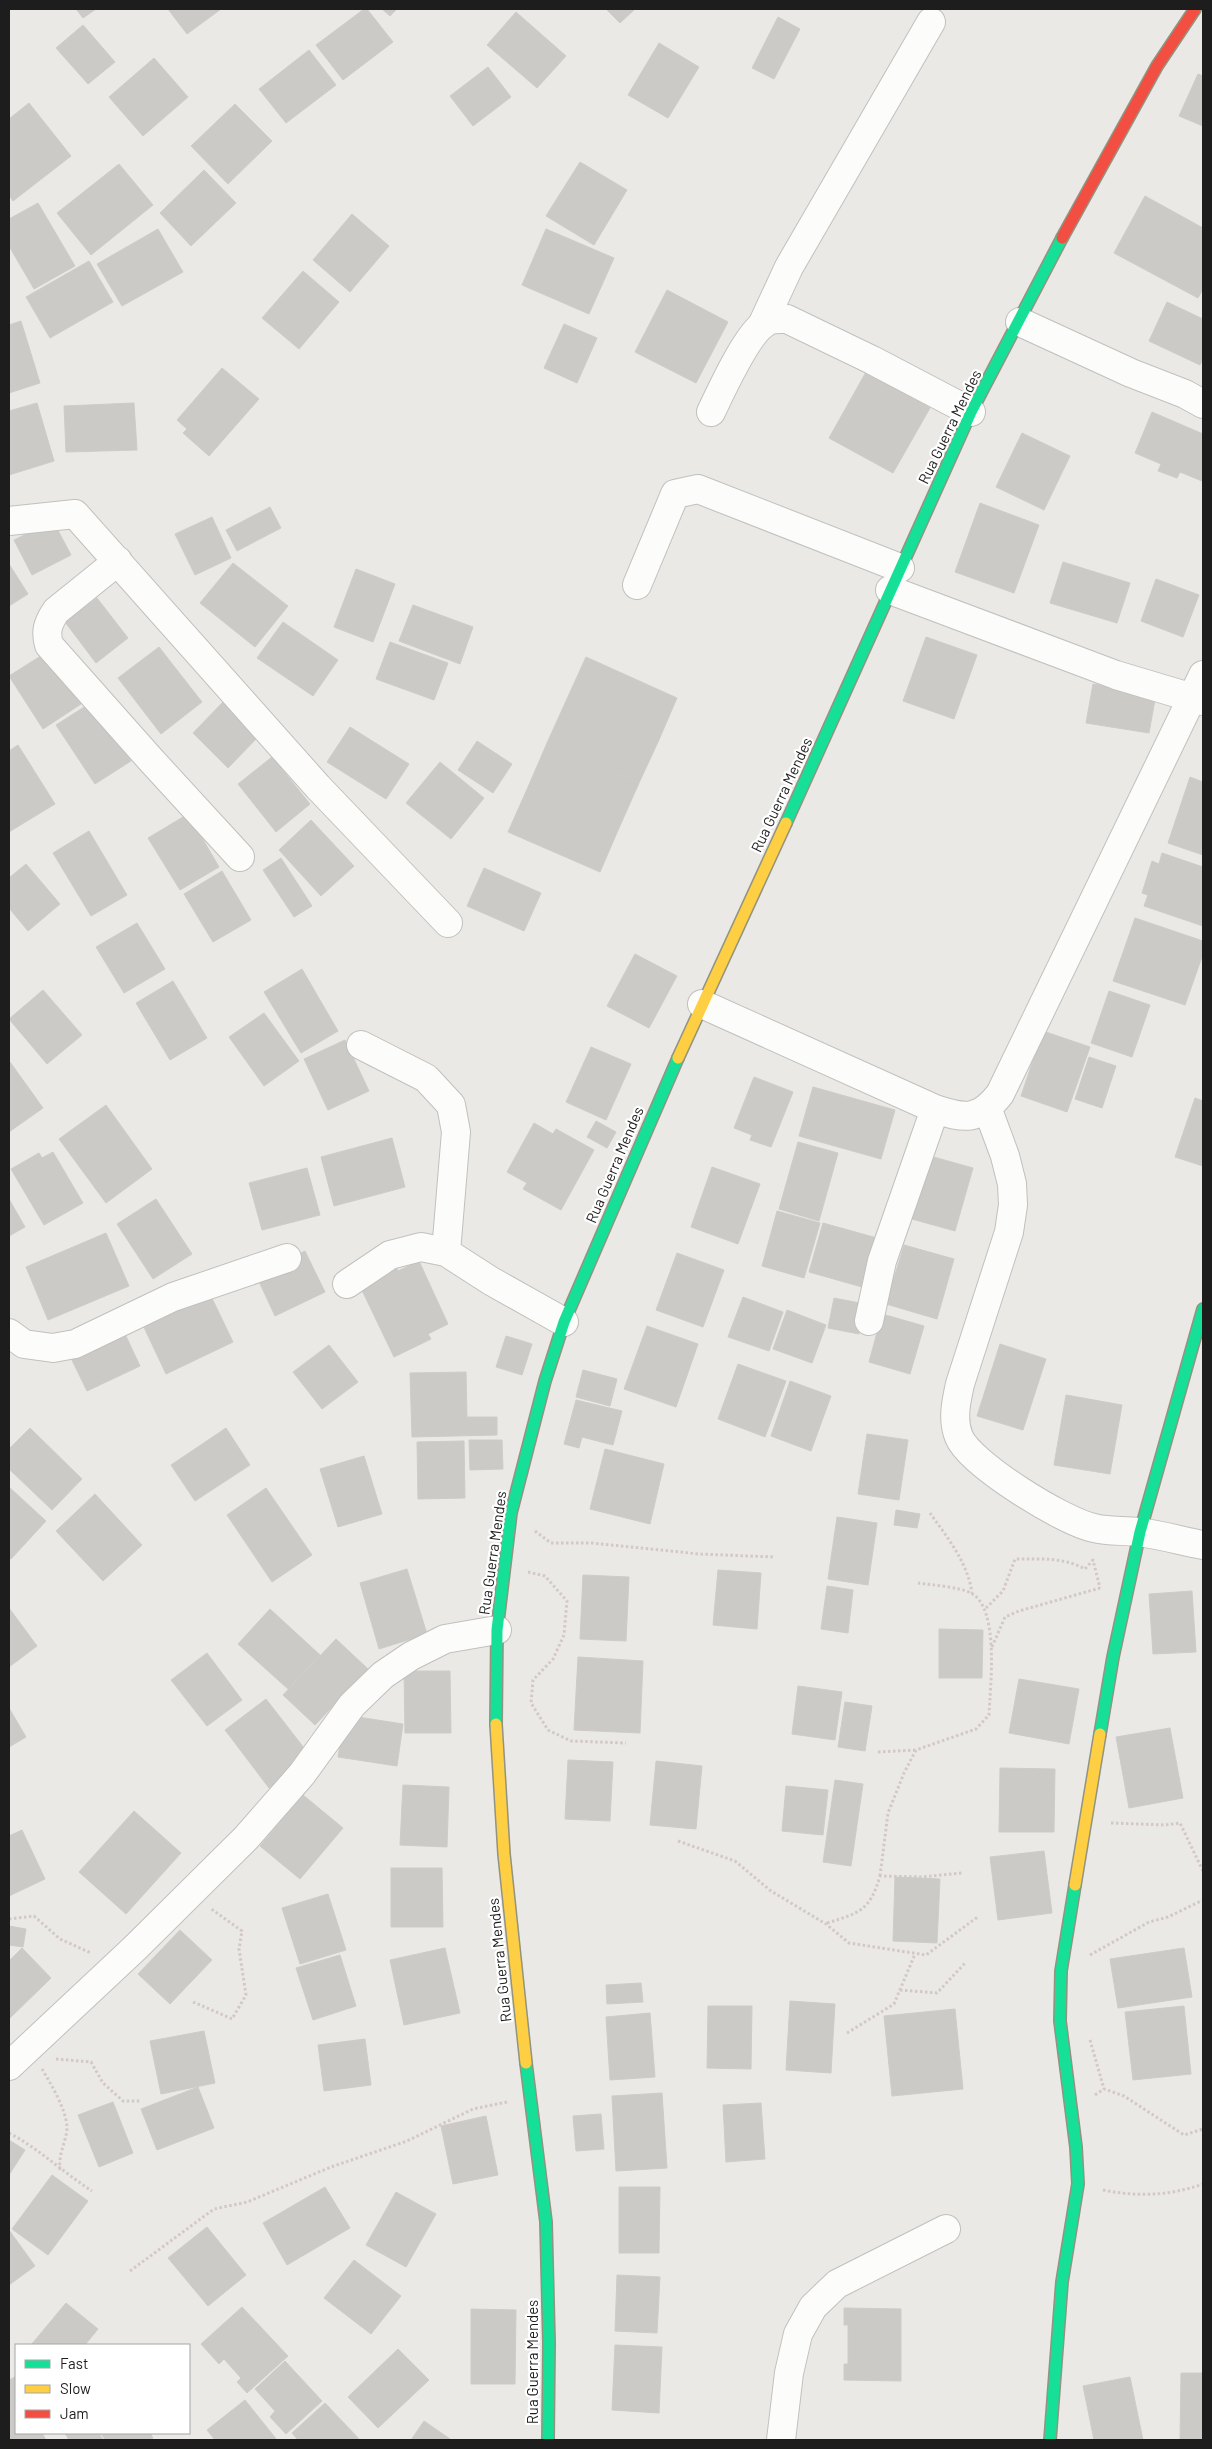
<svg xmlns="http://www.w3.org/2000/svg" width="1212" height="2449" font-family="Barlow,sans-serif">
<rect width="100%" height="100%" fill="#ebe9e6"/>
<path fill="#cccac7" stroke="#cecbc8" d="M 76,9 L 96,9 L 83,18 Z
M 168,9 L 221,9 L 187,34 Z
M 364,9 L 367,9 L 393,42 L 343,80 L 316,45 Z
M 382,9 L 397,9 L 390,16 Z
M 606,9 L 635,9 L 620,23 Z
M 516,12 L 566,56 L 537,88 L 487,45 Z
M 778,17 L 800,29 L 774,79 L 752,68 Z
M 83,25 L 115,62 L 88,84 L 56,48 Z
M 659,43 L 699,67 L 668,118 L 628,95 Z
M 309,50 L 336,85 L 286,123 L 259,89 Z
M 154,58 L 188,97 L 143,136 L 109,97 Z
M 488,67 L 511,97 L 473,126 L 450,96 Z
M 1198,74 L 1203,76 L 1203,126 L 1179,116 Z
M 29,103 L 71,156 L 13,201 L 9,195 L 9,119 Z
M 235,104 L 272,141 L 228,184 L 191,146 Z
M 580,162 L 627,190 L 594,245 L 546,216 Z
M 119,164 L 153,205 L 91,255 L 57,213 Z
M 204,170 L 236,203 L 191,246 L 160,213 Z
M 1145,196 L 1203,228 L 1203,289 L 1198,298 L 1114,253 Z
M 38,203 L 75,266 L 34,289 L 9,246 L 9,219 Z
M 352,214 L 389,246 L 350,292 L 313,260 Z
M 158,229 L 183,272 L 122,306 L 97,264 Z
M 546,229 L 614,258 L 589,314 L 522,285 Z
M 89,261 L 113,302 L 50,338 L 26,297 Z
M 303,271 L 339,302 L 299,349 L 262,318 Z
M 667,290 L 728,322 L 696,383 L 635,352 Z
M 1167,302 L 1203,319 L 1203,358 L 1200,365 L 1149,341 Z
M 21,321 L 40,383 L 9,393 L 9,325 Z
M 564,324 L 597,338 L 577,383 L 544,368 Z
M 222,368 L 259,399 L 209,456 L 183,433 L 187,429 L 177,420 Z
M 866,372 L 930,408 L 893,473 L 829,438 Z
M 37,403 L 54,461 L 9,475 L 9,411 Z
M 134,403 L 137,450 L 66,452 L 64,406 Z
M 1152,412 L 1203,434 L 1202,481 L 1180,472 L 1177,478 L 1158,471 L 1161,464 L 1135,453 Z
M 1022,433 L 1070,456 L 1044,510 L 996,487 Z
M 980,503 L 1039,525 L 1014,593 L 955,572 Z
M 270,507 L 281,528 L 237,551 L 226,530 Z
M 212,517 L 231,558 L 195,575 L 175,534 Z
M 53,521 L 71,555 L 32,575 L 14,540 Z
M 1063,562 L 1130,583 L 1117,623 L 1050,603 Z
M 233,563 L 288,606 L 255,647 L 200,603 Z
M 9,564 L 28,594 L 9,606 Z
M 356,569 L 395,584 L 373,642 L 334,627 Z
M 1156,579 L 1199,595 L 1183,637 L 1141,621 Z
M 97,598 L 128,638 L 96,663 L 65,622 Z
M 413,605 L 473,627 L 460,664 L 399,641 Z
M 283,622 L 338,660 L 313,696 L 257,658 Z
M 926,637 L 977,655 L 954,719 L 903,701 Z
M 390,642 L 448,663 L 434,700 L 376,679 Z
M 159,647 L 202,702 L 161,734 L 118,678 Z
M 47,652 L 81,704 L 43,729 L 9,676 Z
M 586,657 L 677,698 L 658,742 L 566,701 Z
M 1093,684 L 1156,694 L 1149,733 L 1086,723 Z
M 566,701 L 658,742 L 639,783 L 547,743 Z
M 92,702 L 131,761 L 95,784 L 56,725 Z
M 223,702 L 259,736 L 228,768 L 193,733 Z
M 350,727 L 409,764 L 386,799 L 327,762 Z
M 477,741 L 512,764 L 493,793 L 458,770 Z
M 547,743 L 639,783 L 619,828 L 528,787 Z
M 18,745 L 55,804 L 9,832 L 9,751 Z
M 272,757 L 310,804 L 276,832 L 238,784 Z
M 440,762 L 484,798 L 451,839 L 406,803 Z
M 1190,777 L 1203,782 L 1203,855 L 1168,843 Z
M 528,787 L 619,828 L 600,872 L 508,832 Z
M 188,814 L 219,867 L 180,890 L 148,838 Z
M 311,820 L 354,866 L 321,896 L 279,850 Z
M 89,831 L 127,895 L 91,916 L 53,853 Z
M 1162,853 L 1203,867 L 1203,926 L 1144,906 L 1148,895 L 1142,893 L 1152,861 L 1159,864 Z
M 281,858 L 312,906 L 294,917 L 263,870 Z
M 26,864 L 60,904 L 28,931 L 9,908 L 9,878 Z
M 484,868 L 541,893 L 524,931 L 467,906 Z
M 222,871 L 251,920 L 213,942 L 184,894 Z
M 1135,918 L 1203,941 L 1203,954 L 1185,1005 L 1113,981 Z
M 137,923 L 165,969 L 124,993 L 96,947 Z
M 635,954 L 677,976 L 649,1028 L 607,1006 Z
M 302,969 L 338,1031 L 301,1053 L 264,992 Z
M 173,981 L 207,1038 L 170,1060 L 136,1003 Z
M 43,990 L 82,1035 L 47,1064 L 9,1019 Z
M 1109,991 L 1150,1005 L 1132,1057 L 1091,1043 Z
M 264,1013 L 299,1061 L 264,1086 L 229,1037 Z
M 1043,1031 L 1090,1047 L 1067,1112 L 1021,1096 Z
M 345,1040 L 369,1091 L 328,1110 L 304,1059 Z
M 591,1047 L 631,1064 L 606,1120 L 566,1102 Z
M 1089,1057 L 1116,1066 L 1102,1108 L 1075,1099 Z
M 10,1062 L 43,1108 L 9,1132 L 9,1063 Z
M 754,1077 L 793,1092 L 771,1147 L 750,1140 L 752,1135 L 734,1128 Z
M 813,1087 L 895,1110 L 881,1159 L 799,1136 Z
M 1195,1098 L 1203,1101 L 1203,1166 L 1175,1157 Z
M 106,1105 L 152,1169 L 106,1203 L 59,1139 Z
M 596,1121 L 616,1132 L 607,1148 L 587,1137 Z
M 534,1123 L 553,1134 L 556,1129 L 594,1150 L 561,1210 L 523,1189 L 527,1183 L 507,1172 Z
M 392,1138 L 405,1187 L 334,1206 L 321,1157 Z
M 798,1142 L 838,1153 L 819,1221 L 779,1209 Z
M 53,1152 L 83,1203 L 44,1225 L 11,1169 L 39,1153 L 42,1158 Z
M 930,1156 L 973,1168 L 955,1231 L 912,1219 Z
M 712,1167 L 760,1184 L 738,1244 L 691,1227 Z
M 307,1168 L 320,1215 L 262,1230 L 249,1183 Z
M 9,1199 L 25,1227 L 9,1236 Z
M 156,1199 L 192,1254 L 153,1279 L 117,1224 Z
M 777,1211 L 820,1223 L 804,1278 L 762,1266 Z
M 823,1223 L 877,1238 L 862,1287 L 809,1272 Z
M 106,1233 L 129,1286 L 48,1320 L 26,1267 Z
M 904,1245 L 954,1259 L 937,1319 L 886,1304 Z
M 305,1251 L 325,1292 L 275,1316 L 256,1275 Z
M 677,1253 L 724,1270 L 703,1327 L 656,1310 Z
M 419,1261 L 448,1324 L 428,1334 L 431,1339 L 394,1357 L 359,1284 L 396,1267 L 398,1271 Z
M 209,1292 L 233,1342 L 166,1374 L 142,1323 Z
M 743,1297 L 783,1312 L 769,1351 L 728,1337 Z
M 834,1298 L 865,1304 L 859,1334 L 828,1328 Z
M 787,1310 L 826,1325 L 812,1363 L 773,1349 Z
M 882,1314 L 924,1326 L 910,1374 L 869,1362 Z
M 647,1326 L 698,1344 L 676,1407 L 624,1389 Z
M 125,1334 L 140,1366 L 87,1391 L 71,1358 Z
M 506,1336 L 532,1344 L 522,1375 L 496,1367 Z
M 1000,1344 L 1046,1359 L 1023,1430 L 977,1416 Z
M 329,1345 L 358,1382 L 322,1409 L 293,1372 Z
M 738,1364 L 786,1381 L 765,1437 L 718,1419 Z
M 583,1370 L 617,1379 L 610,1406 L 576,1397 Z
M 466,1372 L 467,1417 L 497,1417 L 497,1435 L 412,1437 L 410,1373 Z
M 790,1381 L 831,1396 L 811,1451 L 771,1436 Z
M 1066,1395 L 1122,1405 L 1110,1474 L 1054,1465 Z
M 576,1400 L 622,1411 L 613,1445 L 582,1437 L 579,1448 L 564,1444 Z
M 30,1428 L 82,1479 L 52,1510 L 9,1469 L 9,1449 Z
M 226,1428 L 250,1465 L 195,1501 L 171,1465 Z
M 867,1434 L 908,1440 L 899,1500 L 858,1494 Z
M 469,1440 L 502,1440 L 503,1469 L 470,1470 Z
M 464,1441 L 465,1498 L 418,1499 L 417,1442 Z
M 605,1449 L 664,1464 L 650,1524 L 590,1509 Z
M 364,1456 L 382,1514 L 338,1527 L 320,1469 Z
M 9,1487 L 46,1521 L 11,1559 L 9,1557 Z
M 266,1488 L 312,1555 L 272,1582 L 227,1515 Z
M 95,1494 L 142,1545 L 103,1581 L 56,1531 Z
M 896,1510 L 920,1514 L 917,1528 L 894,1525 Z
M 837,1517 L 877,1523 L 868,1585 L 828,1579 Z
M 407,1569 L 427,1634 L 379,1649 L 360,1583 Z
M 718,1570 L 761,1573 L 757,1629 L 713,1625 Z
M 583,1575 L 629,1577 L 626,1641 L 580,1639 Z
M 827,1586 L 853,1590 L 848,1633 L 821,1629 Z
M 1192,1591 L 1196,1652 L 1153,1654 L 1149,1594 Z
M 9,1608 L 37,1646 L 9,1667 Z
M 270,1609 L 320,1655 L 288,1689 L 238,1644 Z
M 939,1629 L 983,1630 L 982,1678 L 939,1678 Z
M 336,1639 L 368,1669 L 315,1725 L 283,1695 Z
M 207,1653 L 242,1700 L 207,1726 L 171,1680 Z
M 578,1657 L 643,1661 L 640,1733 L 574,1730 Z
M 404,1671 L 450,1671 L 451,1733 L 405,1733 Z
M 1019,1679 L 1079,1689 L 1069,1744 L 1009,1733 Z
M 798,1686 L 842,1692 L 835,1740 L 792,1734 Z
M 266,1699 L 311,1757 L 269,1788 L 225,1730 Z
M 845,1702 L 872,1706 L 865,1751 L 838,1747 Z
M 9,1708 L 26,1737 L 9,1747 Z
M 345,1715 L 403,1724 L 397,1766 L 338,1757 Z
M 1170,1728 L 1183,1798 L 1129,1808 L 1116,1737 Z
M 568,1760 L 613,1762 L 610,1821 L 565,1819 Z
M 656,1761 L 702,1766 L 696,1829 L 650,1825 Z
M 1000,1768 L 1055,1769 L 1054,1832 L 999,1832 Z
M 835,1780 L 863,1784 L 851,1866 L 823,1862 Z
M 403,1785 L 449,1787 L 447,1847 L 400,1845 Z
M 786,1786 L 828,1790 L 823,1835 L 782,1831 Z
M 303,1795 L 343,1828 L 300,1879 L 260,1846 Z
M 134,1811 L 181,1853 L 126,1914 L 79,1872 Z
M 22,1830 L 45,1879 L 9,1896 L 9,1836 Z
M 1044,1851 L 1052,1913 L 998,1920 L 990,1857 Z
M 391,1868 L 442,1868 L 443,1927 L 391,1927 Z
M 895,1877 L 940,1879 L 937,1943 L 893,1941 Z
M 328,1894 L 346,1950 L 300,1964 L 282,1908 Z
M 9,1926 L 26,1929 L 23,1947 L 9,1945 Z
M 180,1930 L 212,1960 L 170,2004 L 138,1974 Z
M 22,1948 L 51,1978 L 10,2018 L 9,1961 Z
M 445,1948 L 460,2013 L 404,2025 L 390,1960 Z
M 1184,1948 L 1192,1997 L 1118,2008 L 1110,1959 Z
M 340,1955 L 356,2006 L 313,2020 L 296,1968 Z
M 641,1983 L 643,2002 L 607,2004 L 606,1985 Z
M 790,2001 L 835,2004 L 831,2073 L 786,2070 Z
M 708,2006 L 752,2006 L 751,2069 L 707,2068 Z
M 1184,2006 L 1191,2074 L 1133,2080 L 1125,2012 Z
M 955,2009 L 963,2089 L 892,2096 L 884,2016 Z
M 650,2013 L 655,2077 L 610,2080 L 606,2017 Z
M 204,2031 L 215,2083 L 161,2094 L 150,2041 Z
M 365,2039 L 371,2085 L 324,2091 L 318,2045 Z
M 198,2087 L 214,2128 L 157,2150 L 141,2109 Z
M 662,2093 L 667,2168 L 616,2171 L 612,2096 Z
M 113,2102 L 133,2153 L 99,2167 L 78,2115 Z
M 761,2103 L 765,2159 L 726,2162 L 723,2105 Z
M 601,2114 L 604,2149 L 576,2151 L 573,2116 Z
M 486,2116 L 498,2175 L 453,2184 L 441,2126 Z
M 9,2140 L 25,2150 L 9,2175 Z
M 52,2175 L 88,2201 L 48,2255 L 12,2229 Z
M 325,2187 L 350,2228 L 287,2265 L 263,2223 Z
M 619,2187 L 660,2187 L 659,2253 L 619,2253 Z
M 396,2192 L 436,2214 L 406,2267 L 366,2245 Z
M 207,2227 L 246,2275 L 208,2306 L 168,2258 Z
M 9,2230 L 35,2266 L 9,2285 Z
M 354,2260 L 401,2296 L 371,2334 L 324,2298 Z
M 617,2275 L 660,2277 L 657,2333 L 615,2331 Z
M 66,2303 L 98,2329 L 85,2345 L 31,2345 Z
M 242,2307 L 288,2356 L 247,2393 L 237,2382 L 241,2378 L 224,2359 L 219,2364 L 201,2344 Z
M 844,2308 L 901,2309 L 901,2381 L 844,2380 L 844,2364 L 848,2364 L 848,2325 L 844,2325 Z
M 471,2309 L 516,2310 L 515,2384 L 471,2384 Z
M 615,2345 L 662,2347 L 659,2413 L 612,2410 Z
M 398,2349 L 429,2380 L 378,2428 L 348,2397 Z
M 285,2361 L 322,2401 L 286,2434 L 270,2417 L 275,2411 L 255,2389 Z
M 1181,2373 L 1203,2373 L 1203,2440 L 1180,2440 Z
M 15,2377 L 16,2433 L 42,2433 L 46,2440 L 9,2440 L 9,2380 Z
M 1130,2377 L 1143,2440 L 1094,2440 L 1083,2386 Z
M 245,2400 L 277,2440 L 215,2440 L 207,2430 Z
M 325,2403 L 360,2440 L 298,2440 L 292,2433 Z
M 424,2421 L 450,2439 L 449,2440 L 411,2440 Z
M 65,2433 L 99,2433 L 103,2440 L 69,2440 Z
M 101,2433 L 150,2433 L 153,2438 L 148,2440 L 105,2440 Z"/>
<g fill="none" stroke-linecap="round" stroke-linejoin="round">
<defs>
<path id="street" d="M 1020,322 L 1131,373 L 1185,394 L 1203,404
M 763,323 L 789,267 L 931,22
M 711,412 C 721,391 747,334 765,323 C 771,318 780,319 787,319 L 872,360 L 971,412
M 9,521 L 75,514 L 318,787 L 448,923
M 118,561 L 56,611 C 48,623 45,631 49,645 L 151,760 L 240,857
M 637,585 L 675,494 L 698,489 L 900,568
M 890,590 L 1116,675 L 1203,701
M 702,1004 L 935,1109 C 965,1119 979,1121 1000,1094 L 1203,675
M 361,1045 L 426,1078 L 451,1105 L 456,1132 L 446,1252
M 988,1110 L 1005,1156 L 1012,1184 L 1013,1205 L 1009,1232 L 960,1384 C 956,1402 952,1420 959,1437 C 970,1464 1064,1522 1094,1528 C 1109,1532 1124,1530 1139,1532 C 1161,1535 1182,1541 1203,1545
M 347,1284 L 390,1255 L 421,1247 L 446,1252 L 491,1281 L 564,1322
M 869,1321 L 882,1261 L 935,1109
M 9,1333 L 24,1344 L 53,1348 L 75,1344 L 173,1297 L 287,1258
M 9,2066 L 135,1948 L 246,1838 L 302,1774 L 352,1705 L 383,1675 L 411,1656 L 445,1639 L 497,1630
M 781,2440 L 789,2373 L 798,2334 L 813,2307 L 837,2284 L 946,2229"/>
<path id="fast" d="M 786,823 L 971,412 L 1062,238
M 496,1724 L 497,1630 L 511,1513 L 545,1381 L 564,1322 L 678,1058
M 1100,1734 L 1113,1657 L 1140,1532 L 1203,1309
M 526,2063 L 546,2222 L 549,2343 L 548,2440
M 1050,2440 L 1062,2282 L 1078,2184 L 1076,2147 L 1060,2021 L 1061,1971 L 1075,1885"/>
<path id="slow" d="M 678,1058 L 786,823
M 496,1724 L 504,1854 L 526,2063
M 1075,1885 L 1100,1734"/>
<path id="jam" d="M 1062,238 L 1157,66 L 1195,9"/>
</defs>
<use href="#street" stroke="#c1c0be" stroke-width="30"/>
<use href="#fast" stroke="#929380" stroke-width="14"/>
<use href="#slow" stroke="#929380" stroke-width="14"/>
<use href="#jam" stroke="#929380" stroke-width="14"/>
<path stroke="#d4c8c7" stroke-width="3" stroke-dasharray="2.5 2.5" stroke-linecap="butt" d="M 930,1513 C 947,1537 968,1563 972,1593
M 535,1531 L 551,1543 L 592,1543 L 699,1554 L 775,1557
M 528,1572 L 545,1576 L 567,1601 L 564,1635 L 553,1659 L 533,1680 L 531,1703 L 548,1730 L 571,1741 L 626,1743
M 986,1608 L 1003,1591 L 1015,1559 C 1040,1559 1063,1557 1085,1569 L 1093,1560 L 1100,1588
M 992,1647 L 1005,1617 L 1019,1611 L 1100,1588
M 878,1752 L 916,1750
M 1111,1823 L 1165,1825 L 1180,1823 L 1203,1871
M 678,1841 L 735,1861 L 771,1891 L 826,1924 L 849,1943 L 926,1955 L 979,1916
M 880,1876 L 888,1813 L 904,1773 L 916,1750 L 976,1729 L 989,1715 C 990,1687 1000,1608 971,1593 C 959,1587 932,1585 918,1583
M 9,1919 L 34,1916 L 60,1939 L 91,1953
M 827,1923 C 859,1913 870,1911 880,1876 L 922,1877 L 962,1873
M 1090,1955 L 1149,1922 L 1168,1917 L 1203,1900
M 900,1990 L 937,1993 L 966,1962
M 193,2002 L 232,2019 L 246,1995 L 239,1949 L 242,1931 L 210,1908
M 847,2033 L 894,2004 L 915,1954
M 1090,2040 L 1104,2089
M 56,2059 L 91,2062 L 103,2083 L 123,2101 L 140,2101
M 42,2069 C 51,2084 66,2109 67,2127 C 67,2141 58,2152 60,2170
M 1095,2095 L 1104,2089 L 1124,2096 L 1184,2135 L 1203,2129
M 9,2133 C 38,2148 64,2173 92,2191
M 1103,2190 C 1138,2197 1169,2196 1203,2184
M 130,2271 L 214,2209 L 247,2202 L 331,2167 L 407,2141 L 473,2109 L 507,2102"/>
<use href="#street" stroke="#fcfcfb" stroke-width="28"/>
<use href="#fast" stroke="#16e098" stroke-width="11"/>
<use href="#slow" stroke="#ffcf43" stroke-width="11"/>
<use href="#jam" stroke="#f24e42" stroke-width="11"/>
</g>
<g text-anchor="middle" stroke-width="4.5" stroke-linejoin="round" paint-order="stroke">
<g font-size="15" fill="#1d1d1d" stroke="#fff">
<text transform="translate(950 427) rotate(-64)" y="5">Rua Guerra Mendes</text>
<text transform="translate(782 795) rotate(-65)" y="5">Rua Guerra Mendes</text>
<text transform="translate(615 1165) rotate(-67)" y="5">Rua Guerra Mendes</text>
<text transform="translate(493 1553) rotate(-82)" y="5">Rua Guerra Mendes</text>
<text transform="translate(500 1960) rotate(-96)" y="5">Rua Guerra Mendes</text>
<text transform="translate(533 2362) rotate(-90)" y="5">Rua Guerra Mendes</text>
</g>
</g>
<rect width="1212" height="2449" fill="none" stroke="#1d1d1d" stroke-width="20"/>
<rect x="15" y="2344" width="175" height="90" fill="#ffffff" stroke="#a5a5a5"/>
<rect x="25" y="2360" width="25" height="8" fill="#16e098" stroke="#a5a5a5"/>
<text x="60" y="2369" font-size="15" fill="#1d1d1d">Fast</text>
<rect x="25" y="2385" width="25" height="8" fill="#ffcf43" stroke="#a5a5a5"/>
<text x="60" y="2394" font-size="15" fill="#1d1d1d">Slow</text>
<rect x="25" y="2410" width="25" height="8" fill="#f24e42" stroke="#a5a5a5"/>
<text x="60" y="2419" font-size="15" fill="#1d1d1d">Jam</text>
</svg>
